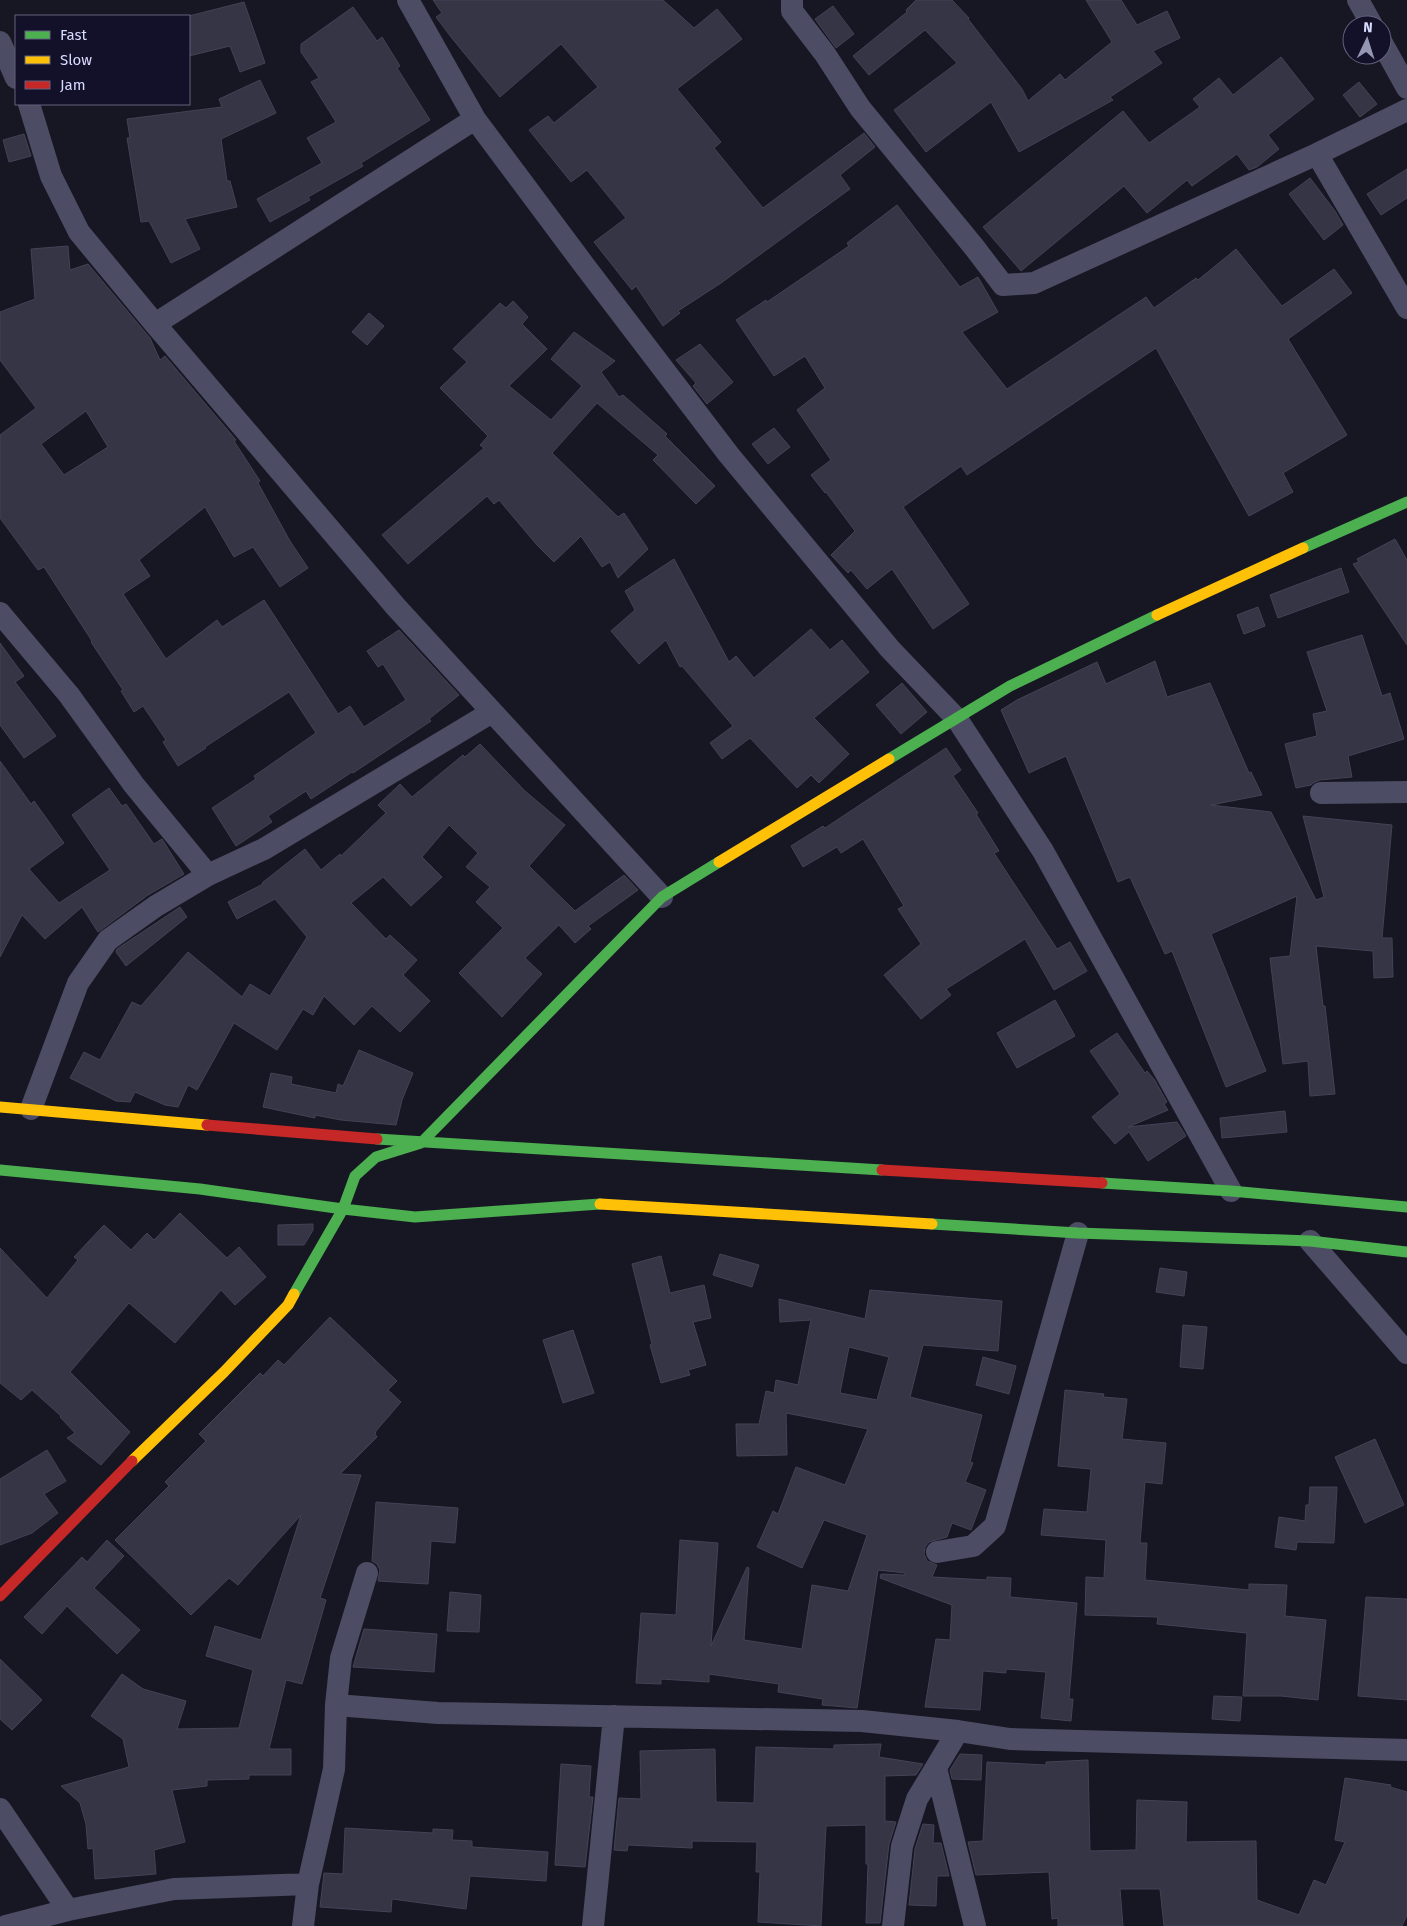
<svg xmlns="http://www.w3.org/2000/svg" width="1407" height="1926" font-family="'Fira Sans',sans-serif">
<rect width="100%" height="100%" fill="#171723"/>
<path fill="#353545" stroke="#434257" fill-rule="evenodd" d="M 433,0 L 663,0 L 694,28 L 717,9 L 742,39 L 677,89 L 721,142 L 714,148 L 763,208 L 864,133 L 875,147 L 840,175 L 850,189 L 721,283 L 678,311 L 680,313 L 663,326 L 636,286 L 632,290 L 594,242 L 626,218 L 587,170 L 571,182 L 529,130 L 548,116 L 554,123 L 598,87 L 561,44 L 500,97 L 451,37 L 436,17 L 442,13 Z
M 916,0 L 952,0 L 969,18 L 968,19 L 1022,89 L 1028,101 L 1060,74 L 1065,80 L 1112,42 L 1086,0 L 1121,0 L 1137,25 L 1167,11 L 1180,38 L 1153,51 L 1162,63 L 1110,97 L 1113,100 L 1019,152 L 991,102 L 926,152 L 894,110 L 957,63 L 925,30 L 869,75 L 853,56 L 907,12 L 906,10 Z
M 244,2 L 265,63 L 240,72 L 230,46 L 189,56 L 189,16 Z
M 833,6 L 854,34 L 836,48 L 815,19 Z
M 353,7 L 377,41 L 382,37 L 400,66 L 397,68 L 430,120 L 361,163 L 363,166 L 308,197 L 310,200 L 270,222 L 257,199 L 322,163 L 307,138 L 336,122 L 311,82 L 319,78 L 301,52 L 301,44 Z
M 1281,57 L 1314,99 L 1268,135 L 1279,149 L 1257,167 L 1249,170 L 1237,154 L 1192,186 L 1187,180 L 1147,213 L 1124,186 L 1021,271 L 983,227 L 1123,111 L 1149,143 L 1200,107 L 1193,99 L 1219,78 L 1233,95 Z
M 260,80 L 276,113 L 221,139 L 227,181 L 230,181 L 237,207 L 185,219 L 200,249 L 171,263 L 149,221 L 141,222 L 127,138 L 130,138 L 127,119 L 222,107 L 219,99 Z
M 1359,82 L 1377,104 L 1360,117 L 1343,95 Z
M 24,134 L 31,156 L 9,162 L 3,140 Z
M 1407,169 L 1407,198 L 1381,215 L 1367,194 Z
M 1310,178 L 1335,211 L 1343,225 L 1324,240 L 1289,194 Z
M 897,205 L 960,287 L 978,277 L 998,312 L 962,332 L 1007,389 L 1146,297 L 1154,308 L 1196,278 L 1198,280 L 1236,249 L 1282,306 L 1334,269 L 1352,293 L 1288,339 L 1347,435 L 1283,473 L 1293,492 L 1249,516 L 1156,348 L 967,475 L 961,466 L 903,507 L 969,604 L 933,629 L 892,569 L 867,589 L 851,570 L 848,573 L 831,555 L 855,531 L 826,492 L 825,493 L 811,475 L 831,460 L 797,410 L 825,388 L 805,356 L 774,376 L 736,320 L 766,300 L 767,302 L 849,246 L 847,243 Z
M 68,246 L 70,270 L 88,264 L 150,338 L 160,360 L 165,356 L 236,440 L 234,441 L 260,481 L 258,483 L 290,541 L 308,568 L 280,587 L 253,547 L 234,557 L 205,507 L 139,560 L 150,576 L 123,594 L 166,659 L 217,620 L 222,627 L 264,600 L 338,714 L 350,706 L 364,727 L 406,700 L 383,664 L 378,667 L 367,651 L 399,630 L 459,695 L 429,719 L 431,721 L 353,773 L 352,772 L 311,799 L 306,791 L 268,816 L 272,822 L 236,846 L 212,808 L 256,779 L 254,776 L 316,733 L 289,692 L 205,747 L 206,748 L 178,766 L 163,742 L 166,740 L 143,706 L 134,712 L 121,691 L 123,690 L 91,642 L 92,641 L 44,567 L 38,570 L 0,518 L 0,435 L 36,408 L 0,360 L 0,312 L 35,299 L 31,249 ZM 86,411 L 108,447 L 64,475 L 41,444 Z
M 513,301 L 528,317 L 522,324 L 547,349 L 509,386 L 551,420 L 582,386 L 551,359 L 574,332 L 615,361 L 601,372 L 619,397 L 623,395 L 667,434 L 665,436 L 715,486 L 696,504 L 653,460 L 658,455 L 597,403 L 552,453 L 618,517 L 624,513 L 648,549 L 618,578 L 610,562 L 602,567 L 581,536 L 554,562 L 537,545 L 499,500 L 494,504 L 487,496 L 408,564 L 382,535 L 484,448 L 480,445 L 488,436 L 440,388 L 467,362 L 453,349 L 500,303 L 506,308 Z
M 369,313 L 384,326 L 367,345 L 352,332 Z
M 700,344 L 733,382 L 707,404 L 693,386 L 696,383 L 676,360 Z
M 774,428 L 790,447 L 768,464 L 752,444 Z
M 1395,539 L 1407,560 L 1407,645 L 1353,564 L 1359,562 L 1357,559 Z
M 674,559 L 729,662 L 736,656 L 754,678 L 811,629 L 830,650 L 842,640 L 869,672 L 814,718 L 849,754 L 819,783 L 811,775 L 797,788 L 750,738 L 722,759 L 710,743 L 733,726 L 682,666 L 680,667 L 666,640 L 639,664 L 611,631 L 635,610 L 625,591 Z
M 1341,568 L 1349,592 L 1278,618 L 1270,595 Z
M 1258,607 L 1265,626 L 1244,634 L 1237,615 Z
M 1362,635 L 1382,696 L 1390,693 L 1404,739 L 1348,756 L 1352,777 L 1320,780 L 1315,782 L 1311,785 L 1296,788 L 1285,744 L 1317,736 L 1313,714 L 1327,711 L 1307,652 Z
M 0,643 L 24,676 L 15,682 L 56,736 L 24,758 L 0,725 Z
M 1155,661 L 1167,697 L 1210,683 L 1249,773 L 1251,772 L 1262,795 L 1211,805 L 1271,812 L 1316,900 L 1324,897 L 1303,816 L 1392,825 L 1382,938 L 1392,938 L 1393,977 L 1374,978 L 1373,951 L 1316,946 L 1323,1006 L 1325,1006 L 1335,1094 L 1310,1096 L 1308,1061 L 1283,1064 L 1270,958 L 1290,956 L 1297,896 L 1211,934 L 1266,1071 L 1226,1087 L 1172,951 L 1165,954 L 1130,877 L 1118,882 L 1066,756 L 1029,773 L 1001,710 L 1017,700 L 1097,662 L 1106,684 Z
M 902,683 L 927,712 L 901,734 L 876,705 Z
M 480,744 L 525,791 L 565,825 L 529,866 L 575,911 L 624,875 L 638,890 L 588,926 L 591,929 L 575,943 L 559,925 L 525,958 L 542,974 L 502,1017 L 459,973 L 503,928 L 476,902 L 490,887 L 466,867 L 478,853 L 449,825 L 422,857 L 442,877 L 411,906 L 383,877 L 351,903 L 386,939 L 390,935 L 417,960 L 403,975 L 430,1001 L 400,1032 L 372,1006 L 354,1025 L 324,996 L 313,1015 L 303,1009 L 277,1050 L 234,1023 L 197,1090 L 188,1085 L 178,1107 L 165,1105 L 135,1092 L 130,1102 L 116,1101 L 70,1078 L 84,1052 L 100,1060 L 132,1002 L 141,1006 L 188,952 L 242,997 L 250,984 L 270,996 L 307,937 L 275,899 L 237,919 L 228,902 L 263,884 L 262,883 L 305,849 L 321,870 L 340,854 L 341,856 L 386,813 L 378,805 L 400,784 L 412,797 L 463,755 L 465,757 Z
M 946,748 L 961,770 L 953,776 L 978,813 L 976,814 L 999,851 L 994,853 L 1057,949 L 1070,942 L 1087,971 L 1054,990 L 1025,939 L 946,989 L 951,995 L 921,1019 L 884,975 L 921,944 L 898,909 L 904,906 L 863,839 L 841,853 L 837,847 L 803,867 L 791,846 L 823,826 L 825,828 Z
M 0,761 L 31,804 L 34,801 L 64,843 L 29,869 L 59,903 L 110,870 L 72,815 L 109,788 L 122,806 L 126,804 L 154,844 L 162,839 L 184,874 L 148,895 L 98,932 L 82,907 L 45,939 L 22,915 L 0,957 Z
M 180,907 L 187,917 L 126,966 L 116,952 L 117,949 Z
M 1055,1000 L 1075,1036 L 1017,1068 L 997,1033 Z
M 1117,1033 L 1145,1073 L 1147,1071 L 1154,1079 L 1167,1102 L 1164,1104 L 1168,1110 L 1128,1127 L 1177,1122 L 1186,1136 L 1148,1161 L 1129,1132 L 1115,1144 L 1092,1117 L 1120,1094 L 1090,1051 Z
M 359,1050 L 413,1073 L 402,1100 L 396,1125 L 341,1120 L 315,1115 L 315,1118 L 263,1107 L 271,1073 L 292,1077 L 291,1084 L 336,1093 L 338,1084 L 343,1086 Z
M 1285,1111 L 1287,1132 L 1222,1138 L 1220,1118 Z
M 180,1213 L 227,1258 L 239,1247 L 266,1277 L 235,1305 L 221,1290 L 175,1343 L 129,1303 L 70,1372 L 130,1432 L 101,1465 L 67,1438 L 75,1433 L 60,1417 L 61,1416 L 32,1390 L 21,1400 L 0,1383 L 0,1248 L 47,1298 L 78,1260 L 74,1257 L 104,1225 L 131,1250 L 147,1233 L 154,1240 Z
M 313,1224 L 313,1230 L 304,1245 L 278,1245 L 278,1225 Z
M 720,1254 L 759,1265 L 752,1287 L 713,1275 Z
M 661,1256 L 670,1293 L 704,1285 L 711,1318 L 693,1322 L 706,1365 L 688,1370 L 690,1375 L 661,1383 L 650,1345 L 652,1344 L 632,1264 Z
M 1160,1268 L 1187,1272 L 1184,1296 L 1156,1292 Z
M 870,1290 L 1002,1301 L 998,1351 L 923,1345 L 910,1397 L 982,1415 L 970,1462 L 973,1463 L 965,1482 L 986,1490 L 971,1530 L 952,1523 L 947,1537 L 929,1542 L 925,1547 L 924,1554 L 927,1561 L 937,1565 L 932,1577 L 987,1580 L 987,1577 L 1011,1578 L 1010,1597 L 1077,1603 L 1069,1699 L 1073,1699 L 1071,1721 L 1041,1718 L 1046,1672 L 1006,1669 L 1006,1673 L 983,1671 L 980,1710 L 925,1707 L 936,1639 L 950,1640 L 952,1605 L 880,1578 L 881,1574 L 905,1575 L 905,1573 L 878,1570 L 857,1708 L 822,1705 L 823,1699 L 778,1692 L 779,1684 L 709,1674 L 709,1682 L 661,1679 L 661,1684 L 636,1683 L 641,1613 L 676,1615 L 680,1540 L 718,1543 L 711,1646 L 747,1567 L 749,1568 L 744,1640 L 802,1649 L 812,1585 L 848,1591 L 867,1535 L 824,1520 L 802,1568 L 757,1547 L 773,1511 L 778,1514 L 796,1467 L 845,1485 L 868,1429 L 786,1413 L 787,1455 L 737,1456 L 736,1424 L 759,1424 L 766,1391 L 774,1393 L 776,1380 L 798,1385 L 811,1320 L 780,1322 L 779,1299 L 865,1319 ZM 849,1347 L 889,1357 L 877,1400 L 840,1393 Z
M 330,1317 L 397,1381 L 388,1390 L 401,1402 L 376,1431 L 375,1434 L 377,1437 L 340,1474 L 361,1475 L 320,1598 L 326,1600 L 302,1684 L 286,1680 L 269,1749 L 291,1749 L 291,1775 L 249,1775 L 249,1779 L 207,1780 L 207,1786 L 172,1790 L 185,1842 L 154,1850 L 156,1874 L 95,1879 L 93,1848 L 88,1849 L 86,1824 L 80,1803 L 61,1786 L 129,1767 L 123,1739 L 91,1716 L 122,1674 L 143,1689 L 186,1701 L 177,1729 L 239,1728 L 253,1670 L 206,1656 L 215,1626 L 261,1640 L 301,1515 L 238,1585 L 229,1578 L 191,1615 L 115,1540 L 169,1486 L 165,1482 L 206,1441 L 199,1434 L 260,1373 L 263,1376 L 278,1360 L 284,1365 Z
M 1183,1325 L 1207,1327 L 1203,1369 L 1180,1367 Z
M 573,1330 L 594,1393 L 563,1403 L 543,1340 Z
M 983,1357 L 1016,1366 L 1009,1394 L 976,1385 Z
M 1065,1390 L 1104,1394 L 1103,1397 L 1127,1399 L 1122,1439 L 1166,1443 L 1162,1484 L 1145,1482 L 1140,1543 L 1147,1543 L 1145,1580 L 1249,1590 L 1249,1584 L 1287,1585 L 1285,1616 L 1326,1620 L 1318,1700 L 1281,1696 L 1243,1696 L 1247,1633 L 1157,1624 L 1158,1617 L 1085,1615 L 1086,1577 L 1104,1578 L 1106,1540 L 1041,1535 L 1044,1509 L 1087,1512 L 1091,1469 L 1058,1466 Z
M 1375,1439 L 1404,1505 L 1365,1523 L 1335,1457 Z
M 47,1450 L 66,1481 L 44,1494 L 58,1513 L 32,1533 L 0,1545 L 0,1479 Z
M 1310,1487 L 1337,1487 L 1334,1543 L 1297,1542 L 1296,1550 L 1275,1547 L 1279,1517 L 1305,1521 L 1306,1505 L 1309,1505 Z
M 376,1502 L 458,1508 L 455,1543 L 431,1541 L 428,1584 L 378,1581 L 380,1570 L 377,1564 L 372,1561 Z
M 107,1540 L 124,1556 L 94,1588 L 140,1630 L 117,1654 L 67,1606 L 42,1634 L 24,1617 L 82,1557 L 87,1562 Z
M 450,1592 L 481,1595 L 479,1632 L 447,1631 Z
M 1366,1597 L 1407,1599 L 1407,1700 L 1358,1696 Z
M 364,1629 L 437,1634 L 434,1672 L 353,1667 Z
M 0,1659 L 42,1700 L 12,1730 L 0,1719 Z
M 1214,1696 L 1242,1697 L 1240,1721 L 1212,1719 Z
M 881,1744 L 879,1757 L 923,1764 L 916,1775 L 885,1776 L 885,1821 L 896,1822 L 889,1844 L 880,1923 L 866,1923 L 868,1864 L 866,1864 L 866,1825 L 826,1826 L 821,1926 L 758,1922 L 760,1872 L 756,1872 L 757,1842 L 692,1841 L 692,1848 L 628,1845 L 627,1851 L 614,1850 L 619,1798 L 641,1799 L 640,1751 L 715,1749 L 716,1802 L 754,1803 L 756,1747 L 834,1749 L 834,1745 Z
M 960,1754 L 982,1755 L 981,1780 L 952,1779 L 950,1770 Z
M 1088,1760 L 1090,1851 L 1136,1850 L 1137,1800 L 1187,1802 L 1186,1842 L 1256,1841 L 1257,1900 L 1299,1915 L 1314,1880 L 1326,1885 L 1345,1842 L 1335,1840 L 1345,1778 L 1391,1785 L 1390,1787 L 1407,1792 L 1407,1915 L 1402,1926 L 1164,1926 L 1160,1889 L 1120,1889 L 1123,1926 L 1058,1926 L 1058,1918 L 1052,1919 L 1049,1872 L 976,1875 L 968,1842 L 983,1841 L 987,1762 L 1046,1765 L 1046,1762 Z
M 561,1764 L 591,1766 L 589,1797 L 593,1797 L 585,1867 L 555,1865 Z
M 923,1824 L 934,1825 L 933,1843 L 941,1843 L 949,1876 L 937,1876 L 936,1906 L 909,1905 L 915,1849 Z
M 345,1828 L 433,1833 L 433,1829 L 453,1830 L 452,1840 L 472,1841 L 472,1847 L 548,1852 L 546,1881 L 470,1876 L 466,1909 L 392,1899 L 391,1912 L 320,1907 L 324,1873 L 343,1874 Z"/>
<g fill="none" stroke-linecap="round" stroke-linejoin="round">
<path stroke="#4c4d64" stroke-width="22" d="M 408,0 L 475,119 L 584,265 L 729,455 L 890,649 L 957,719 L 1043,851 L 1231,1191
M 792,0 L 792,11 L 825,54 L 860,108 L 974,247 L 1003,285 L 1034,283 L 1317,154 L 1407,110
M 1358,0 L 1372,25
M 0,42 L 16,78
M 1382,43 L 1407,88
M 29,104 L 51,176 L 79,232 L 155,324 L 396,607 L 662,897
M 1317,154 L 1407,308
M 155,324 L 475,119
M 0,613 L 69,695 L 134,785 L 208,875
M 1321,793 L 1407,792
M 31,1109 L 78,983 L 108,940 L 156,906 L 208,875 L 264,849 L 492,712
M 1310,1241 L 1407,1353
M 937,1552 L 973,1546 L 995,1526 L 1078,1233
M 336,1705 L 438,1713 L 862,1721 L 958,1731 L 1010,1739 L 1407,1750
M 936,1768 L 975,1926
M 0,1809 L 68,1910 L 174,1889 L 308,1884
M 6,1926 L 68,1910
M 303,1926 L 308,1884 L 334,1769 L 336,1705 L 341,1658 L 367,1573
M 593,1926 L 614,1716
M 893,1926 L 902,1846 L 917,1799 L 958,1731"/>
<path stroke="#4caf50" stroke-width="11" d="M 1303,548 L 1407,502
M 889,759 L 1010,686 L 1157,615
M 377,1139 L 882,1170
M 0,1170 L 200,1189 L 343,1209 L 415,1217 L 600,1204
M 1102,1183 L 1231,1191 L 1407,1207
M 932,1224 L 1078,1233 L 1310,1241 L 1407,1252
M 294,1294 L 343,1209 L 355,1176 L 376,1157 L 421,1143 L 662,897 L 719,862"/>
<path stroke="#ffc107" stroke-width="11" d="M 1157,615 L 1303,548
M 719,862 L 889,759
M 0,1107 L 207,1125
M 600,1204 L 932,1224
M 132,1461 L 224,1372 L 288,1305 L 294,1294"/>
<path stroke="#c62828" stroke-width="11" d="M 207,1125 L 377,1139
M 882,1170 L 1102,1183
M 0,1596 L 132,1461"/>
</g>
<rect x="15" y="15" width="175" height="90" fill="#121129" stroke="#62617f"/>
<rect x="25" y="31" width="25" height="8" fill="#4caf50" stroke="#62617f"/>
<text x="60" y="40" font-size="15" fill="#d9daff">Fast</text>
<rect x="25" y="56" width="25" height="8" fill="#ffc107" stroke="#62617f"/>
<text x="60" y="65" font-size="15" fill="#d9daff">Slow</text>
<rect x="25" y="81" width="25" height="8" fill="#c62828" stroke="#62617f"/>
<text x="60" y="90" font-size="15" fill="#d9daff">Jam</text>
<g transform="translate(1367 40) rotate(4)"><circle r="24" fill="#121129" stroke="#62617f"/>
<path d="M0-4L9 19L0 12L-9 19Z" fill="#9596b2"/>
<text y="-8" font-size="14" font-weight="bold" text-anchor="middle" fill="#d9daff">N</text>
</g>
</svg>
